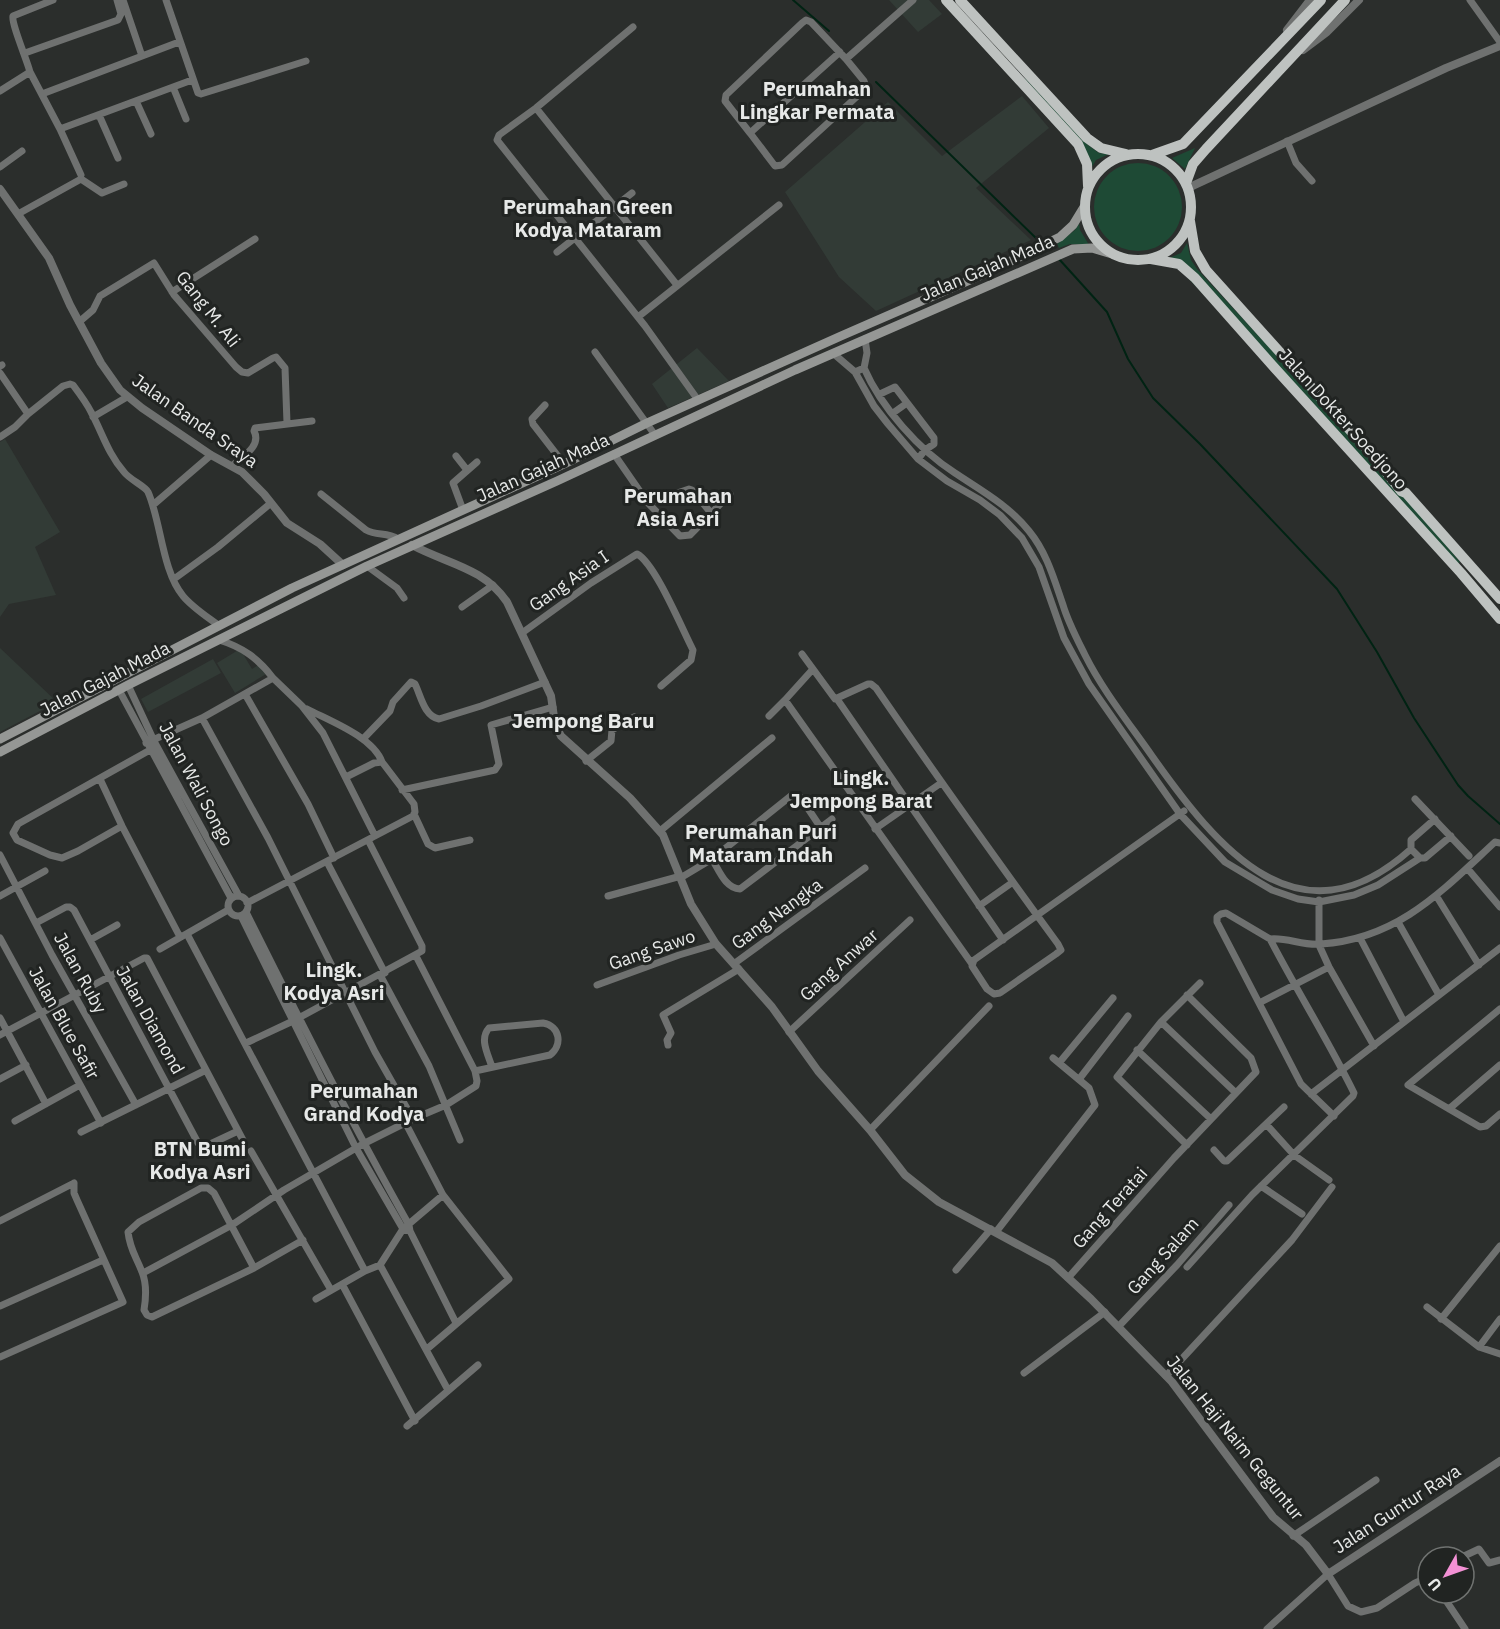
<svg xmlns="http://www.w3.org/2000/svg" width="1500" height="1629" font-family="'IBM Plex Sans',sans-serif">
<rect width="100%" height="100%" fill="#2b2e2c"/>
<path fill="#323b36" d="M 889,0 L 929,0 L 942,14 L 918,32 Z
M 1022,96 L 1049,128 L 976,188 L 1031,240 L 876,311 L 839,277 L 785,192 L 888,102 L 942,156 Z
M 697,348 L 729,381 L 668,408 L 652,384 Z
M 5,439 L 60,532 L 35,547 L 56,595 L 9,604 L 0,617 L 0,442 Z
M 0,648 L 57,702 L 0,732 Z
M 240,649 L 252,669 L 260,664 L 266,674 L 235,693 L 217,663 Z
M 213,659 L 221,673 L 148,712 L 141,699 Z"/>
<path fill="#1e4a35" d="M 1025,78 L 1088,145 L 1099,153 L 1109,154 L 1096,160 L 1089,172 L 1087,157 L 1022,81 Z
M 1195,148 L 1185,169 L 1172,158 Z
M1094 207a44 44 0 1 1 88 0a44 44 0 1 1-88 0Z
M 1079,223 L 1080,230 L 1089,245 L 1070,244 L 1059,248 L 1057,244 L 1075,230 Z
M 1187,243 L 1191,260 L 1197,269 L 1401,491 L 1460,562 L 1457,564 L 1169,258 L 1181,253 Z"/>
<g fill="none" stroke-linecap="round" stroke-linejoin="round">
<path stroke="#002313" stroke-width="2" d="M 793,0 L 829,31
M 876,82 L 1041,243
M 1059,259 L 1107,312 L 1128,359 L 1153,398 L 1200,444 L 1337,589 L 1377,652 L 1414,718 L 1458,785 L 1468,796 L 1500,824"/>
<path stroke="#6f7170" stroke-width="7" d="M 123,0 L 142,56
M 166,0 L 198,93 L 201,94 L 306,61
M 1470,0 L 1500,42
M 633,27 L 536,108 L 499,135 L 497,140 L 645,326 L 698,400
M 840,52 L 750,133 L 775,166 L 782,165 L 864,90 L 866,87 L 864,81 L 846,59
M 25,53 L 118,20 L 121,14 L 117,0
M 30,72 L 60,129 L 81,175
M 173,87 L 186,119
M 0,91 L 30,72 C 27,60 11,23 13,16 L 53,0
M 42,94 L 179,42
M 136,101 L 151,134
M 536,108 L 677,285
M 99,115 L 118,158
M 60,129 L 192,80
M 750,133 L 725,101 L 726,95 L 802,23 L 806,20 L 811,22 L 846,59 L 913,0
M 1287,141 L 1296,163 L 1312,181
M 0,167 L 22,151
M 18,214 L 81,179 L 102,193 L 124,184
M 557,252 L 632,193
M 172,292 L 255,239
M 638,317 L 779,205
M 79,322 L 93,310 L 100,296 L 154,263 L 174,295 L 236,367 L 242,372 L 248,373 L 273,358 L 276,357 L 285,368 L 287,423
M 595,352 L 655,435
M 834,354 L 855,372 L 864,368 L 867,353 L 865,339
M 0,366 L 2,365
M 864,368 C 881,407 919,450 955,473 C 982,491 1008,505 1029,531 C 1047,553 1054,579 1063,605 C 1068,622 1077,639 1085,655 C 1103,691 1129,723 1152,756 C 1217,848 1299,950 1411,849
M 855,372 L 874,406 L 888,424 L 918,459 L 947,481 L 980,500 L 1000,515 L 1022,538 L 1039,567 L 1064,638 L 1089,684 L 1180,814 L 1225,862 L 1272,890 L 1298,899 L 1319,902 L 1354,895 L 1378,885 L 1420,858
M 0,373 L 28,414 L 63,386 L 70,384 L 73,385 C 79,393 86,402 91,412 C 102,432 108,454 124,472 C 130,480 145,486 148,492 C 161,521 162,571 183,596 C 192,607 206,616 218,625
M 880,394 L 895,387 L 934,438 L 934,444 L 925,450 L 918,459
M 545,405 L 532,419 L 533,424 L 564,464
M 893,413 L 907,403
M 93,417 L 127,397
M 0,437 L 15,427 L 28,414
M 614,454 L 648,503 L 680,536 L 690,535 L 730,494
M 456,456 L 467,470
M 232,466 C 242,457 262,446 254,431 L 255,428 L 312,421
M 321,494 L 366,530 C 377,536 387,532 398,539
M 648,503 L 689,489 L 692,490 L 711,513
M 153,505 L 211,455
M 463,510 L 453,483 L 477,462
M 367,566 L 397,588 L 404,598
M 174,579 L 218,547 L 271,503
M 462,607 L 493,585
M 522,633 L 591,583 L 637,554 C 655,563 682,629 693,650 L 691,660 L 661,686
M 219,640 C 242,647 258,658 273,678
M 802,654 L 835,699 L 868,684 L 871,684 L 876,688 C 935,774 996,859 1058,944 L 1061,950 L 1056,954 L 1000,993 L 994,994 L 987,989 L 972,966 L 974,960 L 1184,811
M 813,669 L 785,700 L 972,964
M 128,685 L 155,743 L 239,896
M 119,690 L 231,898
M 245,694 L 308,804 L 334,858
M 837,699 L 1003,940
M 307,709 C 330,721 373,737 382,762
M 769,716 L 785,700
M 202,718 L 268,838 L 375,1052 L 413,1119
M 363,739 L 390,711 L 393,702 L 411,682 L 415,684 C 421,696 424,716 439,719 L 481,706 L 545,682
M 146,743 L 202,718 L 273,678 L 302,706 L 323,733 L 375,836
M 586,761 L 611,741 L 612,730 L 634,717
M 100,779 L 122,826 L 180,937
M 402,790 L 495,770 L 499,764 L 491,725 L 553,707
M 1415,799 L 1469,856
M 414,814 L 428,844 L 435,848 L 470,840
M 1435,819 L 1411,840 L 1411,849 L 1420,858 L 1425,858 L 1451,836
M 122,826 L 78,851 L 62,858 L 50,855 L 17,840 L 13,833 L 18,824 L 150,750
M 875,829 L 941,783
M 660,831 L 772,738
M 0,855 L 52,955 L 136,1105
M 712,859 C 719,870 725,888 740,889 L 832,819
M 327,862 L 385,973
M 1467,868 L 1500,907
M 682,877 L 712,859 L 792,795 L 798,795 L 801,798 L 821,828
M228 906a10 10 0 1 1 20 0a10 10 0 1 1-20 0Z
M 0,896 L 45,871
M 608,896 L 681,876
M 1437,897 L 1479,965
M 1319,900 L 1319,945 L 1329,967 L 1374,1046
M 247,903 L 413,816 L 415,812 L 414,804 L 382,762 L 374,763 L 346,777
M 979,906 L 1013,882
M 241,916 L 356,1148 L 403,1229 L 410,1231 L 409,1225 C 351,1122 299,1018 246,912
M 1398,922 L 1439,995
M 36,923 L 66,907 L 70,907 L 74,910 L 198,1143 L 206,1146 L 238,1131
M 187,934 L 365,1271
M 0,938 L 101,1123
M 1360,938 L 1404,1022
M 90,940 L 117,925
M 160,949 L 228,910
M 735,963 L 865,868
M 380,975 L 429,1066 L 460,1140
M 597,985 L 679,955 L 716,944
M 1259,1003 L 1329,967
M 1500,1009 L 1408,1085 L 1480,1127 L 1486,1126 L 1500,1114
M 0,1018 L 46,1104
M 1161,1022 L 1236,1093
M 789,1032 L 910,920
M 0,1035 L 144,958 L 147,958 L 244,1142
M 246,1043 L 293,1021 L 422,951 L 422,946 L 368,840
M 668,1045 L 667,1040 L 671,1033 L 663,1015 L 739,969
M 1137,1050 L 1211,1119
M 1059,1063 L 1113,998
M 475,1071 L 550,1055 C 563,1045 560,1026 543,1023 L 489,1028 C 479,1039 488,1054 492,1067
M 1080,1078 L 1128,1016
M 0,1079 L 26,1065
M 1311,1094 L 1500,948
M 1449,1109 L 1500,1065
M 1334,1116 L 1301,1084 L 1217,922 L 1217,917 L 1221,914 L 1226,913 L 1270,939 C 1287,937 1303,946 1321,944 C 1398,939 1442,891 1495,842 L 1500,843
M 15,1121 L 80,1085
M 405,1122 L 443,1195 L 509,1279 L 427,1349
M 1266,1124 L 1294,1155 L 1329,1180
M 870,1130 L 989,1006
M 81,1132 L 206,1070
M 1187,1145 L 1117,1077 L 1161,1022 L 1200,983
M 1214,1150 L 1224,1161 L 1227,1161 L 1284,1107
M 251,1151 L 331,1290
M 1261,1186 L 1302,1214
M 0,1221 L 74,1183
M 410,1231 L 456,1323
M 996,1232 L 1095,1105 L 1089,1088 L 1053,1058
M 380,1265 L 448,1390
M 1187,1267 L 1252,1195 L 1353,1096 L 1354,1093 C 1328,1040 1297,991 1270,939
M 254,1268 L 214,1193 L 208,1188 L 201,1188 L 139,1222 L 128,1232 C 130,1250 136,1256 142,1272 C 147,1284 146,1298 144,1310 L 147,1315 L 152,1317 L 254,1268 L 303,1240
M 956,1270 L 991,1229
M 143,1273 L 232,1225 L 284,1190 L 363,1144 L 413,1119 L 446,1105 L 476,1086 L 477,1081 L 475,1071 L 416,956
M 1068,1278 L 1174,1158 L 1256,1072 L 1251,1058 L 1187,995
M 342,1284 L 415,1421
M 316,1299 L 365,1271 L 380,1265 L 403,1229 L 443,1195
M 0,1306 L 103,1260
M 1427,1307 L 1479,1347 L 1500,1354
M 1441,1319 L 1500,1246
M 1119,1326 L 1177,1265 L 1229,1205
M 1479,1347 L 1500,1319
M 0,1357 L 123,1302 L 77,1200 L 74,1193 L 74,1183
M 1024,1373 L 1105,1312
M 1166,1376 L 1292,1240 L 1332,1187
M 407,1426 L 478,1365
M 1293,1536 L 1376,1480
M 1462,1557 L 1479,1549 L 1489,1563 L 1500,1560
M 1441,1593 L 1465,1629
M 1267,1629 L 1328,1574 L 1348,1606 L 1361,1612 L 1377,1608 L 1415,1583 L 1422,1580 L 1428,1582"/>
<path stroke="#6f7170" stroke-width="8" d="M 1287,30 L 1310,0
M 1303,50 L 1327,32 L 1359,0
M 1188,188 L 1446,68 L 1500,46
M 0,189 L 49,258 L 70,305 L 101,363 L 120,390 L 142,408 L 211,455 L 242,472 L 264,494 L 287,523 L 320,544 L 343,565
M 412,545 C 447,564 483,567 507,602 L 551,696 L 555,724 L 561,736 L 630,798 L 663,835 L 691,904 L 716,944 L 772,1007 L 818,1071 L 870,1130 L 905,1175 L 939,1202 L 1052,1263 L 1091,1299 L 1172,1382 L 1273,1517 L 1306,1545 L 1328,1574 L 1500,1461"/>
<path stroke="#959795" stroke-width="9" d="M 0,739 L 292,588 L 564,464 L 647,423 L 841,336 L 988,272 L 1060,237 L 1073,225 L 1084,207
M 0,752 L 128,685 L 367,566 L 557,481 L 795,370 L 1073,249 L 1092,248 L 1112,254"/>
<path stroke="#bec2c0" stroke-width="10" d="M 946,0 L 1078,144 L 1087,164 L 1088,186
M 960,0 L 1087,138 L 1101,148 L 1126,154
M1085 207a53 53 0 1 1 106 0a53 53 0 1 1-106 0Z
M 1152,155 L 1183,144 L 1321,0
M 1186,183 L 1193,164 L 1206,149 L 1345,0
M 1190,221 L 1195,251 L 1206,270 L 1375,458 L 1401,491 L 1406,493 L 1500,599
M 1151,259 L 1179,264 L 1195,278 L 1272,365 L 1461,573 L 1500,619"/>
</g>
<g text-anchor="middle" stroke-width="6" stroke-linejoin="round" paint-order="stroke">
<g font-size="18" fill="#e7e9e8" stroke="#212422">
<text transform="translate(987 268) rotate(-23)" y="6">Jalan Gajah Mada</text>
<text transform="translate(208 309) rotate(52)" y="6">Gang M. Ali</text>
<text transform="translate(1343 419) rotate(48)" y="6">Jalan Dokter Soedjono</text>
<text transform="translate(195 421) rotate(35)" y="6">Jalan Banda Sraya</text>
<text transform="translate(543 468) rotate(-24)" y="6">Jalan Gajah Mada</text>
<text transform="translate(569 581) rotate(-35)" y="6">Gang Asia I</text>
<text transform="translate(105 679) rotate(-27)" y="6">Jalan Gajah Mada</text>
<text transform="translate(196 784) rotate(62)" y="6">Jalan Wali Songo</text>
<text transform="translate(777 914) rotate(-36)" y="6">Gang Nangka</text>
<text transform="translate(652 950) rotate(-19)" y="6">Gang Sawo</text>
<text transform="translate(839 965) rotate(-42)" y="6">Gang Anwar</text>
<text transform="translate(80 973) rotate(61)" y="6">Jalan Ruby</text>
<text transform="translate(150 1020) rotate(61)" y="6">Jalan Diamond</text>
<text transform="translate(64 1023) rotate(61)" y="6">Jalan Blue Safir</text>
<text transform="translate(1110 1208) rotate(-48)" y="6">Gang Teratai</text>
<text transform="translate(1163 1256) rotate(-48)" y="6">Gang Salam</text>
<text transform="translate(1235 1438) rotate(51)" y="6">Jalan Haji Naim Geguntur</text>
<text transform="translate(1397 1509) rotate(-33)" y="6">Jalan Guntur Raya</text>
</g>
<g font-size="20" font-weight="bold" fill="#e7e9e8" stroke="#212422">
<text x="817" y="96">Perumahan<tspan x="817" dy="23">Lingkar Permata</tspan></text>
<text x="588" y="214">Perumahan Green<tspan x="588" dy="23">Kodya Mataram</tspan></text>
<text x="678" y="503">Perumahan<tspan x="678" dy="23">Asia Asri</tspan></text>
<text x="861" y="785">Lingk.<tspan x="861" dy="23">Jempong Barat</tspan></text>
<text x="761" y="839">Perumahan Puri<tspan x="761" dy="23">Mataram Indah</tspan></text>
<text x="334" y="977">Lingk.<tspan x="334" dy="23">Kodya Asri</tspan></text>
<text x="364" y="1098">Perumahan<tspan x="364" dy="23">Grand Kodya</tspan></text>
<text x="200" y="1156">BTN Bumi<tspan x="200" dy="23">Kodya Asri</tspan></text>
</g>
<g font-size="21" font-weight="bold" fill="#e7e9e8" stroke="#212422">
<text x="583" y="728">Jempong Baru</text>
</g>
</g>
<g transform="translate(1446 1575) rotate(230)"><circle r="28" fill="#212422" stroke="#707371" stroke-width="1.5"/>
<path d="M0-4.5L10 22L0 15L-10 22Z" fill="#f391d5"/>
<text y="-9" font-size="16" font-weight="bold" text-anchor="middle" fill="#e7e9e8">U</text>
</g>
</svg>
